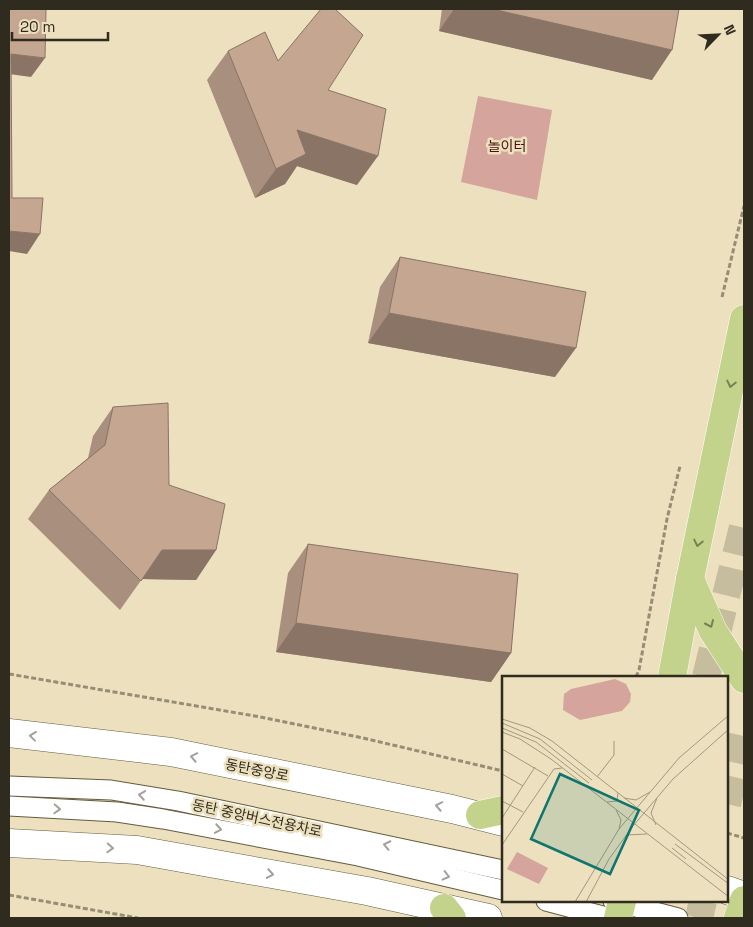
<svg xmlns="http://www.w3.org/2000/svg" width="753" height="927" font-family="'Space Grotesk','Noto Sans KR',sans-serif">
<rect width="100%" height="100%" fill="#ece0be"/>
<polygon fill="#d4a49d" points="478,96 552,110 537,200 461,182"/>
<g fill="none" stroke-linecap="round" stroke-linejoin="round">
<g stroke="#c6bc9e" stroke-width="28" stroke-dasharray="28 14" stroke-linecap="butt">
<polyline points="706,677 744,523"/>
<polyline points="727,804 744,732"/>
<polyline points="699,918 703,901"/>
</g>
<g stroke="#665b3e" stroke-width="21">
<g id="service">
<polyline points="9,786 111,790 178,801 503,870"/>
<polyline points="9,806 117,812 163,819 358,856 503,890"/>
<polyline points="546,901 610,918"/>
<polyline points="613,901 678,918"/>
</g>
</g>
<g stroke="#665b3e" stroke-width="29">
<g id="tertiary">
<polyline points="9,733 171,752 452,809 503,822"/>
<polyline points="9,843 137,850 367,891 488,918"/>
<polyline points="727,890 744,896"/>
</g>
</g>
<g stroke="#fff" stroke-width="29">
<g id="primary">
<polyline points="690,579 713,631 744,679"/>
<polyline points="672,677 690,579 744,319"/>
<polyline points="480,815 503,810"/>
<polyline points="444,908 452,918"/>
<polyline points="618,918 622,901"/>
<polyline points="738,918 744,900"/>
</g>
</g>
<g stroke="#968d75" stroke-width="3" stroke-dasharray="5 2.5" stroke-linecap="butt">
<polyline points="722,297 744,206"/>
<polyline points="9,674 255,716 363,738 503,771"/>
<polyline points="636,677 639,670 667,519 680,466"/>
<polyline points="727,833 744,838"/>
<polyline points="9,895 138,918"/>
</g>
<use href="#service" stroke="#fff" stroke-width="19"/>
<use href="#tertiary" stroke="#fff" stroke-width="28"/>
<use href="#primary" stroke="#c4d38b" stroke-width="28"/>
</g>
<g fill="#a98f7d">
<polygon points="442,9 679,9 652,80 439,31"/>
<polygon points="228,51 278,61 328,90 357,185 297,166 285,184 255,198 207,80"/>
<polygon points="400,257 555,377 368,343 380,287"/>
<polygon points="113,407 169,485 216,550 196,580 142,579 120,610 28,519 49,490 88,458 93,436"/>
<polygon points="308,544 511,653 491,682 276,652 288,573"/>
</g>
<g fill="#897466">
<polygon points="454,9 492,9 672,50 652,80 439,31"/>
<polygon points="11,54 45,58 31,77 9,74"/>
<polygon points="297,130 378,156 357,185 297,166 285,184 255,198 276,169"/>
<polygon points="9,231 40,234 27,254 9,251"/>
<polygon points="389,313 576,348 555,377 368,343"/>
<polygon points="162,550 216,550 196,580 141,579"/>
<polygon points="296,623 511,653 491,682 276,652"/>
</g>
<g fill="#c4a691" stroke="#897466">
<polygon points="9,9 46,9 45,58 11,54 12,198 43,198 40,234 9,231"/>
<polygon points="321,9 335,9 363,35 328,90 386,109 378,156 297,130 306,154 276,169 228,51 265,32 278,61"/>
<polygon points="492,9 679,9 672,50"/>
<polygon points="400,257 586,292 576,348 389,313"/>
<polygon points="168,403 169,485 225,504 216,550 162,550 141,581 49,490 105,445 113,407"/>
<polygon points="308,544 518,574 511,653 296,623"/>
</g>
<defs><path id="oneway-chevron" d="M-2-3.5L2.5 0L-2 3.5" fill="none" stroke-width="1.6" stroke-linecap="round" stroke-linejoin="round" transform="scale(1.25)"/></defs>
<g stroke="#7a7f55">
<use href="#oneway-chevron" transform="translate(731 384) rotate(102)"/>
<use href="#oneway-chevron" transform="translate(698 543) rotate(102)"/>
<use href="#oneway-chevron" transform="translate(710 624) rotate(66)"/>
</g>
<g stroke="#a2a09a">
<use href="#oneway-chevron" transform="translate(33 736) rotate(-173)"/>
<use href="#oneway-chevron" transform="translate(194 757) rotate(-169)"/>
<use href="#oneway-chevron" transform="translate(142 795) rotate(-171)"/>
<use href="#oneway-chevron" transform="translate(439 806) rotate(-169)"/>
<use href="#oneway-chevron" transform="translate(57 809) rotate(3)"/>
<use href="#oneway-chevron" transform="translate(218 829) rotate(10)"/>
<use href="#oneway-chevron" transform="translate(387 845) rotate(-168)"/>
<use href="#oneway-chevron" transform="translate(110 848) rotate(3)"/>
<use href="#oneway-chevron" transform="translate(270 874) rotate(10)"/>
<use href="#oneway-chevron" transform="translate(446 876) rotate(14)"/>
</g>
<g text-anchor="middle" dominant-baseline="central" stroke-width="5" stroke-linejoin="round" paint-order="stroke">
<g font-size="14" fill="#4d110e" stroke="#ece0be">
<text x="507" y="146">놀이터</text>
</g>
<g font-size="14" fill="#302b1f" stroke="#ece0be">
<text transform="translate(257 770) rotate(11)">동탄중앙로</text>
<text transform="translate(257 818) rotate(12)">동탄 중앙버스전용차로</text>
</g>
</g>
<g transform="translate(502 676)">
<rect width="226" height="226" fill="#ece0be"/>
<path d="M113,3L124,8L129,18L128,26L120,35L78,44L61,34L62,18L69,13ZM15,176L46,192L37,208L5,193Z" fill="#d4a49d"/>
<path fill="none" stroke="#a1987e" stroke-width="1" d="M0,43L28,52L50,65L227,204M0,47L38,63L90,104M0,52L34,66L87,107M0,56L18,63L49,83L227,221M0,73L46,100M0,98L21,110M95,101L112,79V65M122,122L134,124L148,116M0,125L21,136M105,126L115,125L116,117M114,134L119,144L117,153M0,142L33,91M154,149L149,137L155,122M124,159L145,158M173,168L227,208M0,169L52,93L60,92M170,172L184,183M73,226L117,153L177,82L227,39M84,226L107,183L131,150L171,103L227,53"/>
<path fill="#0f766e" fill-opacity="0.15" stroke="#0f766e" stroke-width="2.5" d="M58,98L137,134L108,198L29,163Z"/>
<rect width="226" height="226" fill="none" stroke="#302b1f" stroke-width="2.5"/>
</g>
<rect width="753" height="927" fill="none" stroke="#302b1f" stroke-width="20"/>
<g transform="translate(718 35) rotate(66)" stroke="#ece0be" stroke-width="4" paint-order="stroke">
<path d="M0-4L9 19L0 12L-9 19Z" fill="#302b1f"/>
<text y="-8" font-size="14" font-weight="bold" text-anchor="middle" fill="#302b1f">N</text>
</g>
<path d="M12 32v8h96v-8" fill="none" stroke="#302b1f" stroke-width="2.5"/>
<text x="20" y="32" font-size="15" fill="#302b1f" stroke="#ece0be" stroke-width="4" paint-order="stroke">20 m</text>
</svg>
